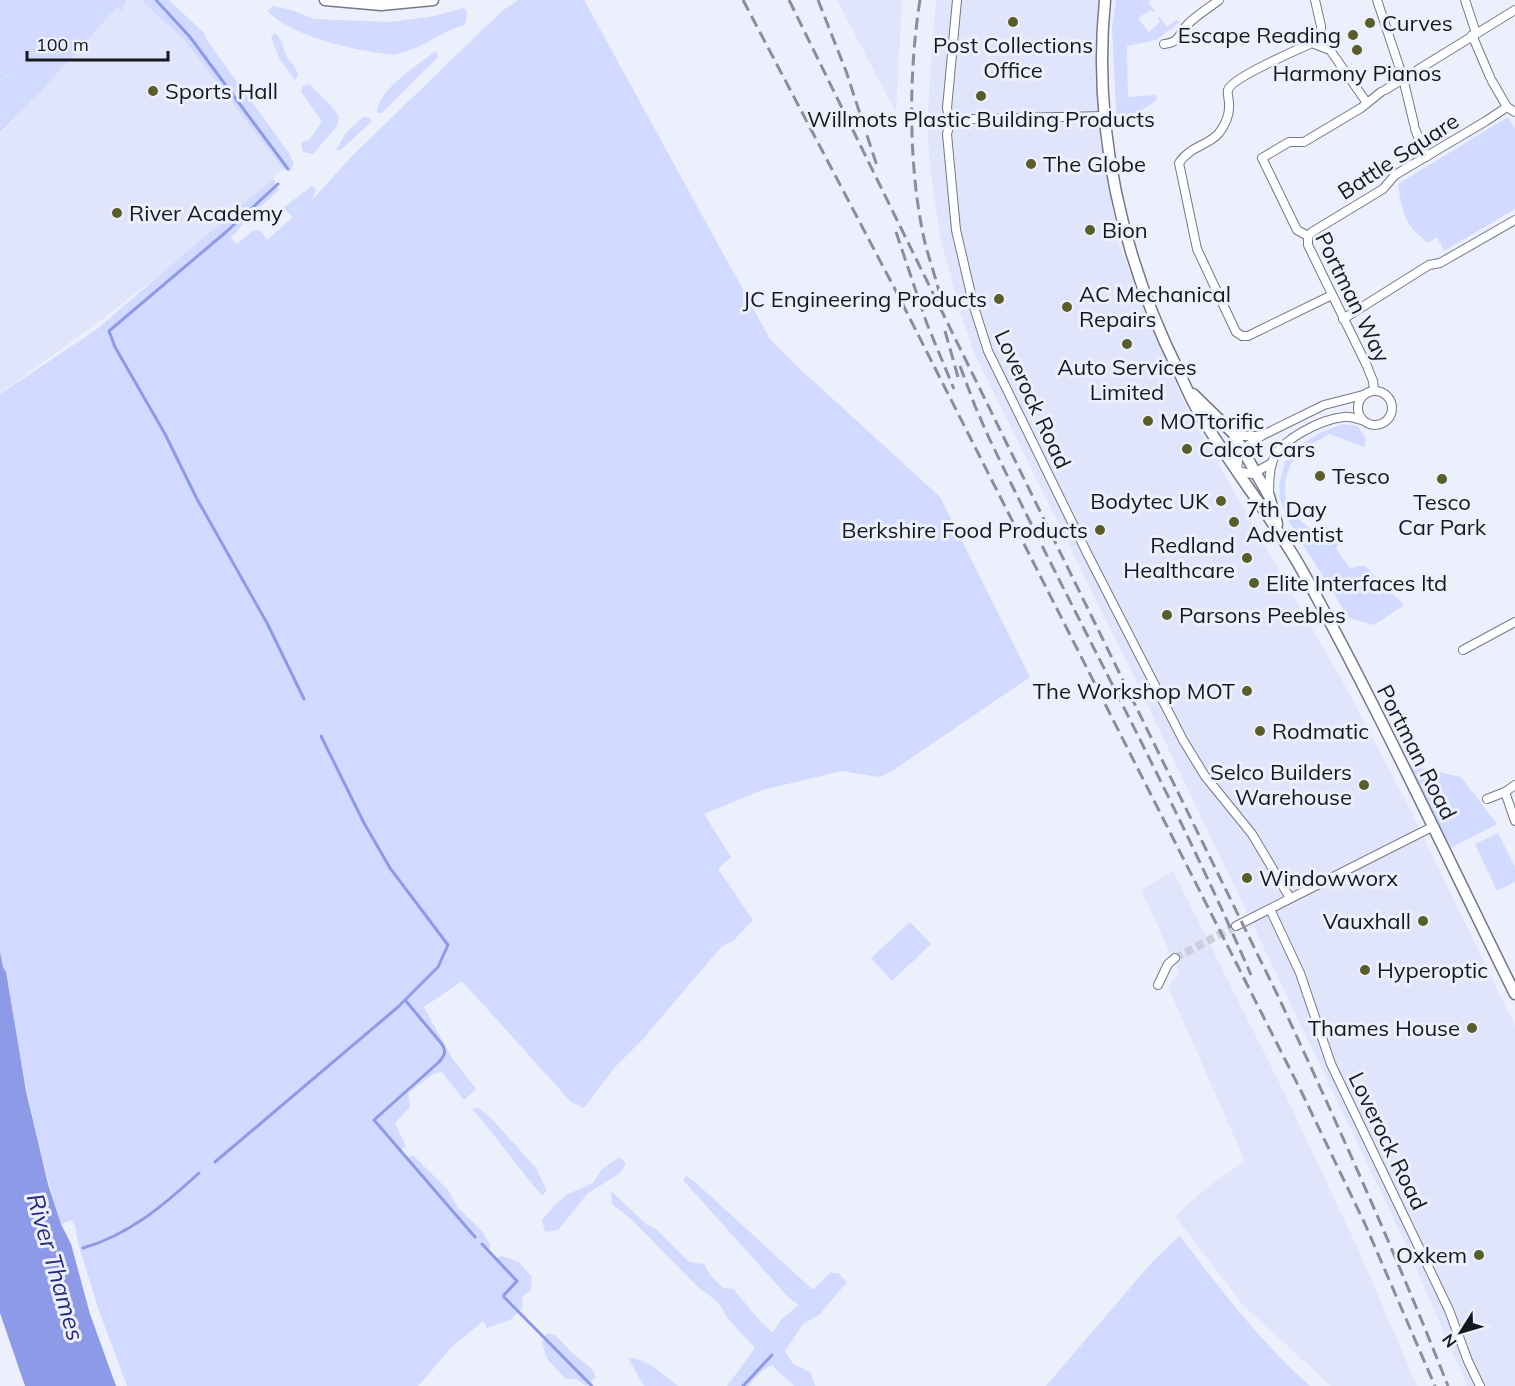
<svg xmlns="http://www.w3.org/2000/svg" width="1515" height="1386" font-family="Mulish,sans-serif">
<rect width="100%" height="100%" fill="#eceffc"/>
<g fill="#e0e5fc">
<polygon points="122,0 141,0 185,41 283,169 190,251 92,327 0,393 0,135"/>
<polygon points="837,0 902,0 896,113"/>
<polygon points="936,0 1098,0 1097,17 1100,141 1120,247 1185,405 1349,693 1409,807 1515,1026 1515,1386 1467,1386 1402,1236 1122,652 975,355 961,315 940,236 931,175 927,128 931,59"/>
<polygon points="1173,871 1285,1094 1359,1251 1417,1386 1331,1386 1243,1305 1175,1216 1206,1188 1245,1161 1168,987 1179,972 1141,890"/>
</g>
<g fill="#d3daff">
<polygon points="0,0 126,0 122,11 117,7 33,100 28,97 32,100 0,133 0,71 16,85 0,70"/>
<polygon points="141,0 169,0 205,34 206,39 289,153 294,164 290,171 283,169 185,41"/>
<path d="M518,0H584L770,339L799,368L940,497L1030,677L892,771L879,777L842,771L762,790L704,814L731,857L718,869L753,920L733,941L721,947L643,1039L616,1066L584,1108L571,1102L462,981L424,1007L452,1058L476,1089L464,1100L442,1072L433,1074L408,1093L410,1107L395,1123L406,1146L399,1151L406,1159L413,1155L448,1190L459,1209L480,1229L491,1246L487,1251L495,1259L502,1256L519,1262L532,1277L531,1290L522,1297L523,1307L510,1320L487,1328L483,1321L452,1347L418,1386H127L99,1311L78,1243L75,1226L72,1220L61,1224C35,1141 19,1057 6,972L3,967L0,952V394L97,329L273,178L279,190L249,217L231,238L237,244L254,230H260L267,240L293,217L283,208L312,186L316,189L312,200L353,155L502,11Z"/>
<polygon points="1116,0 1151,0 1148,2 1155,11 1153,12 1151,10 1138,18 1149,32 1160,22 1158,19 1160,17 1167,27 1176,20 1180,22 1156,40 1127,46 1128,97 1156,95 1157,100 1117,128 1112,28"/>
<path d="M273,6L291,10L314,19L391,22L434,16L464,8L467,13L465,25C441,31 422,49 397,54C390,56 382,53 374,52C341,47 292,35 267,11Z"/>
<path d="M275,33C282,39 283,49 287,57C291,63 296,67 298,75L295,81L279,58L271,37Z"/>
<path d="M436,51L438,57L382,113H377C377,90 419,64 436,51Z"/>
<polygon points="309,84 332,107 339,117 337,126 313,154 303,152 301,143 310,139 322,121 301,92 303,86"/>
<polygon points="363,117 369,118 372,121 341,150 336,150 346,133"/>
<path d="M1508,117L1515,129V209L1444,251L1437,237L1428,243C1404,224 1402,212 1398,184Z"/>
<path d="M1343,424L1358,426L1366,440L1364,447L1330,434C1320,440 1306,445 1298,454C1286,467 1281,491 1289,507C1294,517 1304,523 1312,530L1325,527L1329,528L1339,542L1336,548L1350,569L1357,566H1365L1404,605L1374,625L1349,618L1288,520L1280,499L1279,485L1285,462L1298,446L1320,433Z"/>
<polygon points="1408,765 1461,777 1497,824 1451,848"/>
<polygon points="1498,833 1515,867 1515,882 1497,891 1475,844"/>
<polygon points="910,922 931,944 892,981 871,958"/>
<path d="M479,1108L491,1118L536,1168L547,1191L542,1195C517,1168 497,1136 472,1109Z"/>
<polygon points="620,1157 626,1164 620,1173 587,1194 558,1230 545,1232 542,1220 555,1205 568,1194 593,1183 602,1169"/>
<path d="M686,1176L694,1181L812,1289H814L830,1273H838L847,1282L819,1315L803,1324L785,1351L793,1364L811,1373L815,1386H794L772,1365L764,1369L748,1386H727L755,1348L728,1319L719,1303L697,1286L630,1218L612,1204L611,1191L645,1223L658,1231L689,1262L704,1264L711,1276L723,1288L733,1289C741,1297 766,1330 773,1332L781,1320L799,1305L788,1297L683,1180Z"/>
<path d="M1180,1236C1220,1289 1260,1342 1310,1386H1046L1154,1260Z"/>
<polygon points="547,1333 555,1335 573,1354 591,1368 596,1377 586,1386 577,1379 566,1379 547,1359 542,1342"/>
<path d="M628,1358C647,1358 664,1375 678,1386H644Z"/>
</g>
<polygon fill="#8d9ae8" points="0,952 3,967 6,972 26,1091 48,1184 61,1224 71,1244 90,1314 116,1386 25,1386 0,1313"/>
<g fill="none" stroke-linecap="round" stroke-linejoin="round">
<g stroke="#8d9ae8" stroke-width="3">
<polyline points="156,0 190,37 288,169"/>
<polyline points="278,184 226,232 109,331 115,347 165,434 197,499 267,623 304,699"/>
<path d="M405,1000L441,1043C447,1051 445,1055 439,1062L374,1120L475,1237"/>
<polyline points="215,1162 398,1007 438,967 448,945 390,868 364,823 321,736"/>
<polyline points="482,1244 517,1281 504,1295 504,1297 592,1386"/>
<path d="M83,1248C129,1235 164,1205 199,1173"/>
<polyline points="743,1386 772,1355"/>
</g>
<polyline stroke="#cccfdb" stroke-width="8" stroke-dasharray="8 4" stroke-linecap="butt" points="1175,958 1236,926"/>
<g stroke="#74788b" stroke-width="10">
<g id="minor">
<polyline points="957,0 947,108 950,123 947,134 956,230 974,307 988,351 1088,555 1183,740 1205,776 1252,834 1290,898"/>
<polyline points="1315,0 1321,26 1321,45"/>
<polyline points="1377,0 1403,78 1414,124"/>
<polyline points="1465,0 1476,33"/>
<polyline points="1472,35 1490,77"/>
<path d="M1164,44C1182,42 1178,33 1188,24C1197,15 1209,8 1219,0"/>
<polyline points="1492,81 1507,107 1515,112"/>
<polyline points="1385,90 1515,10"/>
<polyline points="950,123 955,120 975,119 1105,116"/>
<polyline points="1415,129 1426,157"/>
<polyline points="1308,236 1312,232 1383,189 1395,175 1486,121 1507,107"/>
<path d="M1332,295L1248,336H1242L1236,332L1197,249L1179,163C1190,146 1208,146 1219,133C1225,125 1230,114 1229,103C1229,99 1227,94 1228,90C1231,78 1299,49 1312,43L1330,50L1367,103"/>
<polyline points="1343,319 1429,265 1440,263 1515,220"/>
<circle cx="1375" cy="408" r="17"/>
<polyline points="1374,391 1373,381 1367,366 1308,245 1308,236 1297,230 1262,158 1289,142 1304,142 1361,108 1381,92"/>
<polyline points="1233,433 1244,436 1261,436"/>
<polyline points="1272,463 1252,474 1237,471 1239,452 1261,436 1324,405 1363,395"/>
<path d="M1269,496C1269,485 1269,473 1272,463C1278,440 1322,419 1344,417C1350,416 1357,419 1362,420"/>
<polyline points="1463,650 1515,622"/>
<polyline points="1505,792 1515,821"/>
<polyline points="1487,799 1505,792 1515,785"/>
<polyline points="1270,909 1300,973 1331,1064 1449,1310 1468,1361 1480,1386"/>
<polyline points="1236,926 1432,827"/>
<polyline points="1158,985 1168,964 1175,958"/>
</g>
</g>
<g stroke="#74788b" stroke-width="13">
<g id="tertiary">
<polyline points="325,0 381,5 433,0"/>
<path d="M1105,0C1092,128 1122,258 1179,372C1186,387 1192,402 1201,416C1233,470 1273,518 1303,572C1379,710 1445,853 1515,994"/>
<polyline points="1193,394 1233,433 1269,496 1277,524"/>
</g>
</g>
<use href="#minor" stroke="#fff" stroke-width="8"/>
<use href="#tertiary" stroke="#fff" stroke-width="10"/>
<g stroke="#8b8e98" stroke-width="3" stroke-dasharray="12 6" stroke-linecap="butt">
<polyline points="743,0 898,295 1301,1091 1365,1224 1435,1386"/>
<path d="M789,0L1278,996C1338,1125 1396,1254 1448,1386"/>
<polyline points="818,0 846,71 877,166"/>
<path d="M920,0C908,75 908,173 926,247C930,261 935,276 939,291"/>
<polyline points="896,232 927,324 954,389"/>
<polyline points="945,331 958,377"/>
<path d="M960,366L975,406L989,438C1075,617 1172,792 1251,975"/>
</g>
</g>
<g fill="#595d2a" stroke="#eceffc" stroke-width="2">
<circle cx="1013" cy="22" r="6"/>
<circle cx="1370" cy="23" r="6"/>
<circle cx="1353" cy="35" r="6"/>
<circle cx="1357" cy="50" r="6"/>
<circle cx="153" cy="91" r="6"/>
<circle cx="981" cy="96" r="6"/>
<circle cx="1031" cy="164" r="6"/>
<circle cx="117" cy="213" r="6"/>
<circle cx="1090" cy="230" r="6"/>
<circle cx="999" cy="299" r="6"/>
<circle cx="1067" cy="307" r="6"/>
<circle cx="1127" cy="344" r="6"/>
<circle cx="1148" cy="421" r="6"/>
<circle cx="1187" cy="449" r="6"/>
<circle cx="1320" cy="476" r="6"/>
<circle cx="1442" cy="479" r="6"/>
<circle cx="1221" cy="501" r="6"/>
<circle cx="1234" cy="522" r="6"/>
<circle cx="1100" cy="530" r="6"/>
<circle cx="1247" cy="558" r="6"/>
<circle cx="1254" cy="583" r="6"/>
<circle cx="1167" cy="615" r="6"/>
<circle cx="1247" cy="691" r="6"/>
<circle cx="1260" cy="731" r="6"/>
<circle cx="1364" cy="785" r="6"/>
<circle cx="1247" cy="878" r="6"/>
<circle cx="1423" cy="921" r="6"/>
<circle cx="1365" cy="970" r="6"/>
<circle cx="1472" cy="1028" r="6"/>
<circle cx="1479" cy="1255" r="6"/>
</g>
<g text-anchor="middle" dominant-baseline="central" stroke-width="6" stroke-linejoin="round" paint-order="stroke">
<g font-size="22" fill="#16181f" stroke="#eceffc" text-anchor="start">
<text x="1382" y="23">Curves</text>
<text x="1341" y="35" text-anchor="end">Escape Reading</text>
<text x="1013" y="45" text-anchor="middle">Post Collections<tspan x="1013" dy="25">Office</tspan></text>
<text x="1357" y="73" text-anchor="middle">Harmony Pianos</text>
<text x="165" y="91">Sports Hall</text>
<text x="981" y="119" text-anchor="middle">Willmots Plastic Building Products</text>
<text x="1043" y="164">The Globe</text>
<text x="129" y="213">River Academy</text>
<text x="1102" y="230">Bion</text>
<text x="1079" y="294">AC Mechanical<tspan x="1079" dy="25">Repairs</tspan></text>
<text x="987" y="299" text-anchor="end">JC Engineering Products</text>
<text x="1127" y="367" text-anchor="middle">Auto Services<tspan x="1127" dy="25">Limited</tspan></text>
<text x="1160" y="421">MOTtorific</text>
<text x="1199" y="449">Calcot Cars</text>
<text x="1332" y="476">Tesco</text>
<text x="1209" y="501" text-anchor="end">Bodytec UK</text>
<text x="1442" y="502" text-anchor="middle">Tesco<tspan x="1442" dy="25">Car Park</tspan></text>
<text x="1246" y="509">7th Day<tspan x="1246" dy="25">Adventist</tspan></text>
<text x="1088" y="530" text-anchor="end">Berkshire Food Products</text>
<text x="1235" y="545" text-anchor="end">Redland<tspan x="1235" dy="25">Healthcare</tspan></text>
<text x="1266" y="583">Elite Interfaces ltd</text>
<text x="1179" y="615">Parsons Peebles</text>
<text x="1235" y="691" text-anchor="end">The Workshop MOT</text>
<text x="1272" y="731">Rodmatic</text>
<text x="1352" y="772" text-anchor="end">Selco Builders<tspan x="1352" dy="25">Warehouse</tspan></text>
<text x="1259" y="878">Windowworx</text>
<text x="1411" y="921" text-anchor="end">Vauxhall</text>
<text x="1377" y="970">Hyperoptic</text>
<text x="1460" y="1028" text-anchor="end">Thames House</text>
<text x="1467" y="1255" text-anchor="end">Oxkem</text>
</g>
<g font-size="22" fill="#16181f" stroke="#eceffc">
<text transform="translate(1398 156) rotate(-33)">Battle Square</text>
<text transform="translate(1353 297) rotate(64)">Portman Way</text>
<text transform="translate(1033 399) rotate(65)">Loverock Road</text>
<text transform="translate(1417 752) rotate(63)">Portman Road</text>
<text transform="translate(1388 1141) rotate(64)">Loverock Road</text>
</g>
<g font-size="24" font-style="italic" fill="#292880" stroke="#eceffc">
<text transform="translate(56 1267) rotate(74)">River Thames</text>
</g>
</g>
<g transform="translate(1461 1332) rotate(233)" stroke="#eceffc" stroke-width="4.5" paint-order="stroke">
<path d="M0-4.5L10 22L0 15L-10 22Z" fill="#16181f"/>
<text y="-9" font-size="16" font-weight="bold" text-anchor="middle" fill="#16181f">N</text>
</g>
<path d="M27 51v9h141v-9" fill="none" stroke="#16181f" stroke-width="3"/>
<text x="36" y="51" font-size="18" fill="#16181f" stroke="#eceffc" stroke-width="4.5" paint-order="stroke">100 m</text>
</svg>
